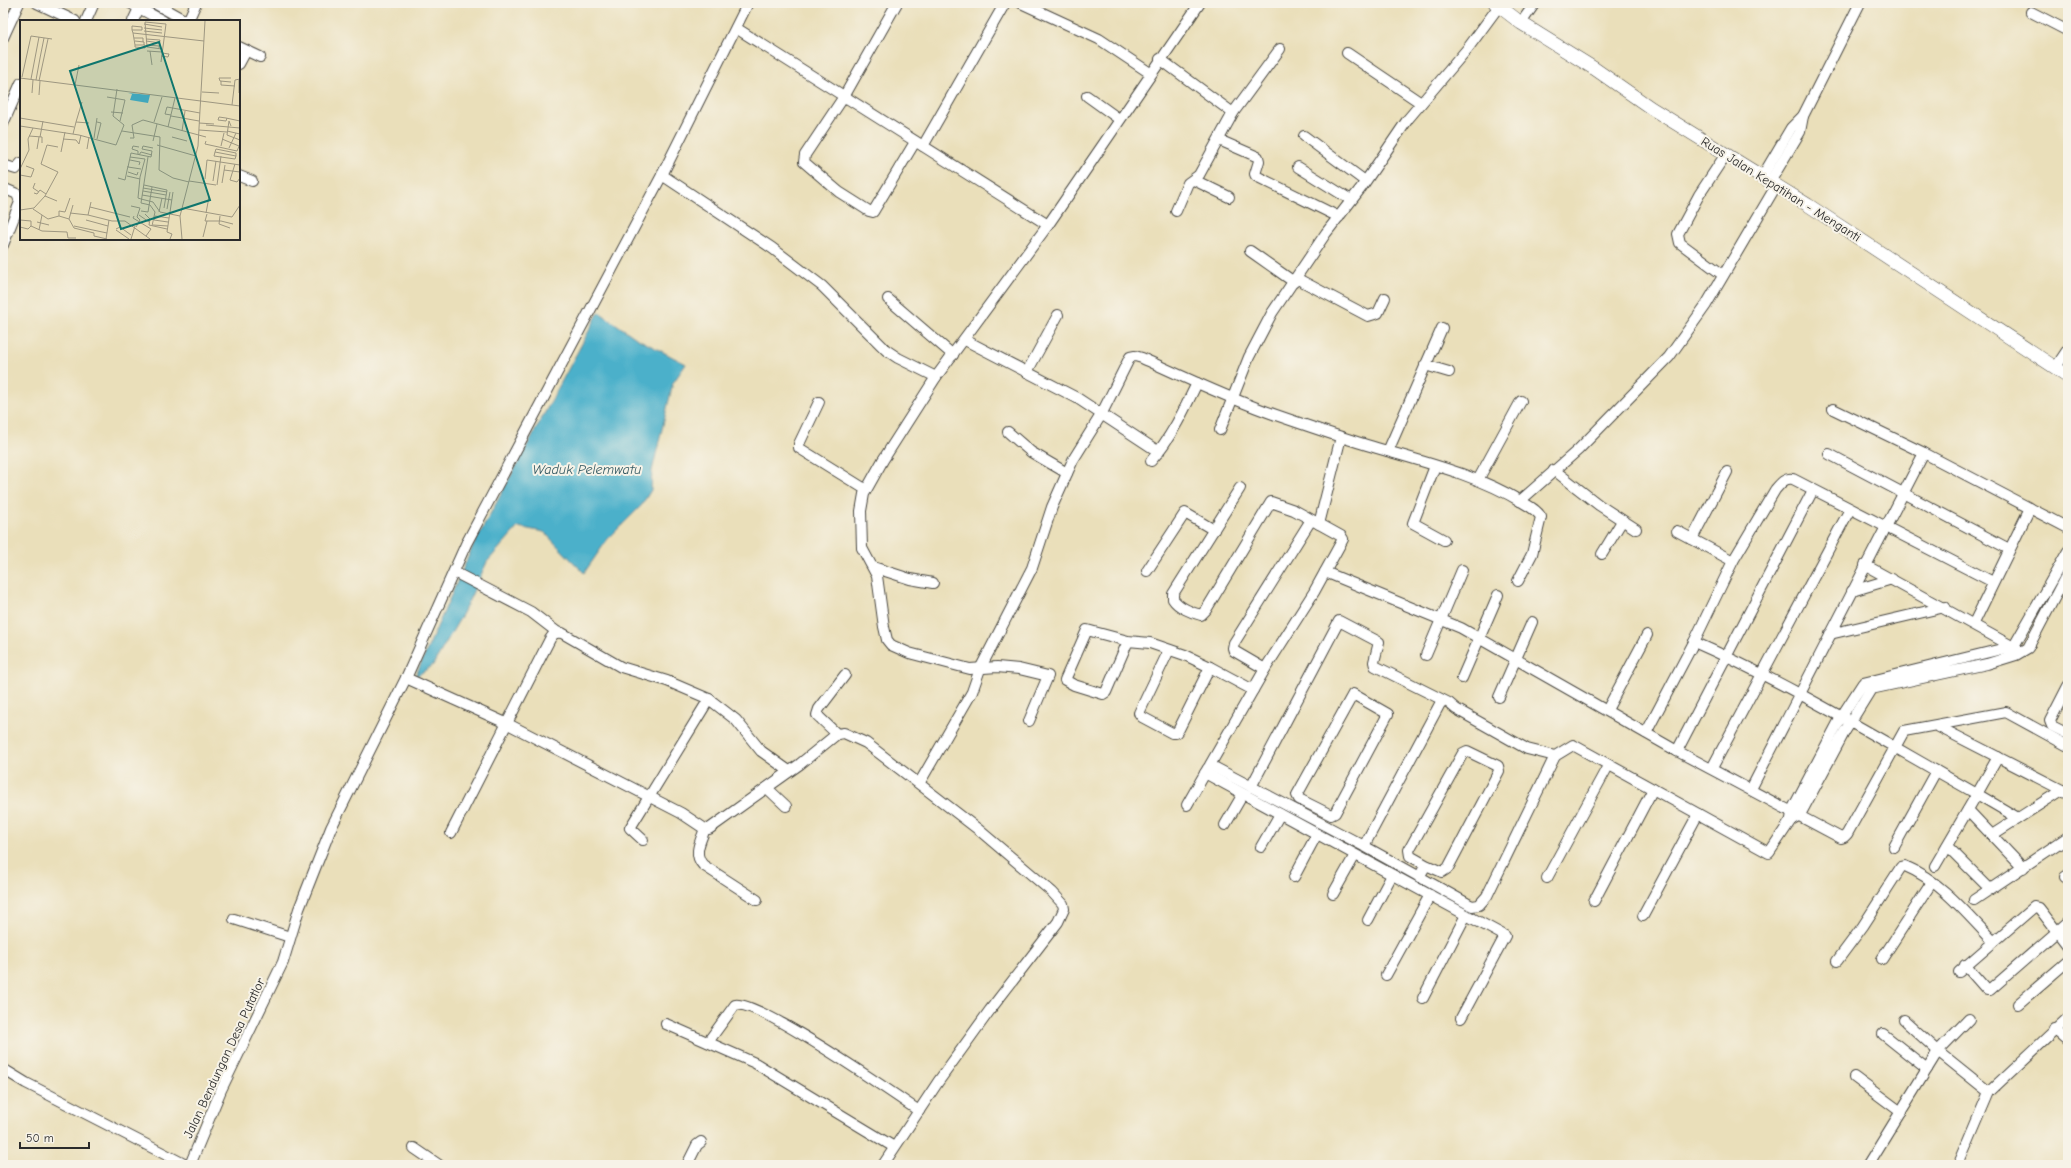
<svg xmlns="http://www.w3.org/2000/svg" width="2071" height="1168" font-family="'Comic Neue',sans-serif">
<rect width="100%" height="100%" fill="#f7f3e8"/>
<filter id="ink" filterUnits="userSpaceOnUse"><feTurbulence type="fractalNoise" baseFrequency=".025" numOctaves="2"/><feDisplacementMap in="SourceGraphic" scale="8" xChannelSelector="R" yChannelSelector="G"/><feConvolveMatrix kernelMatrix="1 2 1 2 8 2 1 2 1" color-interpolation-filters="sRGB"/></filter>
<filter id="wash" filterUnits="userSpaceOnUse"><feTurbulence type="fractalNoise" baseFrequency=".012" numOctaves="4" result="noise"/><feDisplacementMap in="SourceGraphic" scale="16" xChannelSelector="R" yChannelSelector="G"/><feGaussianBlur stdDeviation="0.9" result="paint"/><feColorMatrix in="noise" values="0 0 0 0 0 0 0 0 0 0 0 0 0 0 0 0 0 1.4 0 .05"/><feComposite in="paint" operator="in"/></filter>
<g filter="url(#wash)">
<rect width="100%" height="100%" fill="#eadfba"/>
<polygon fill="#4bb0ca" stroke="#3b6e7a" points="599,312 636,338 686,364 673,383 652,471 651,490 641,506 607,540 584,573 544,532 518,527 487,562 463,613 433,665 415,677 472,548"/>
</g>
<g filter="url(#ink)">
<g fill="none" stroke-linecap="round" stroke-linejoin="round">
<g stroke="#484640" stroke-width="12">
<g id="minor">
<polyline points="37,3 75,21"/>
<polyline points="130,3 163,21"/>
<polyline points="154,3 186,21"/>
<polyline points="897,3 845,95 805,155 804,162 839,192 869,211 873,212 915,142"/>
<polyline points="1021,3 1099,39 1150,73"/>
<polyline points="2031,12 2068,31"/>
<polyline points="86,21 94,3"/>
<polyline points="133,21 139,8"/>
<polyline points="188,21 196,3"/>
<polyline points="1521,23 1535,3"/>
<polyline points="736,28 1048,225"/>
<polyline points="3,38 19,3"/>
<polyline points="239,47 260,57"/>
<polyline points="1347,53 1421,103"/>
<polyline points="1160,59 1233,113"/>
<polyline points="239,64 246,51"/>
<polyline points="1087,96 1119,119"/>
<polyline points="3,124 21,83"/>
<polyline points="1304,136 1365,181"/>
<polyline points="1219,140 1258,157 1259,161 1255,174 1256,176 1339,217"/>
<polyline points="923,146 1005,3"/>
<polyline points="3,165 16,169 21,163"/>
<polyline points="1298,167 1351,200"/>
<polyline points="662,175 772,248 822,286 886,350 898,358 936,377"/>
<polyline points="239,176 252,181"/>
<polyline points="1762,177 1791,128 1803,116 1860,3"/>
<polyline points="1194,180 1229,197"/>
<polyline points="1770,182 1800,132 1803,116"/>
<polyline points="3,188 17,194 20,202 3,245"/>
<polyline points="1176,211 1188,183 1199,175 1233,113 1280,49"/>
<polyline points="1250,251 1294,282"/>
<polyline points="1723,275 1680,243 1678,234 1699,195 1726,154"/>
<polyline points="1296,278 1368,316 1378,313 1385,298"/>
<polyline points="888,299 953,355"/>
<polyline points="965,340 1077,398 1159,452"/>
<polyline points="1425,365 1449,372"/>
<polyline points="2056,367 2068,349"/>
<polyline points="1027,372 1058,315"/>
<polyline points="819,402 799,444 799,448 865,489"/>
<polyline points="1833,409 1924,453 2068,528"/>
<polyline points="1220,430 1249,357 1272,313 1326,233 1361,188 1408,119 1468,48 1499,6"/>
<polyline points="1008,432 1031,452 1067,473"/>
<polyline points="1388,451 1442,328"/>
<polyline points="1829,454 2009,549"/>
<path d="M1151,461C1172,436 1183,412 1197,383"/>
<polyline points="1435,466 1413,523 1444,540"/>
<polyline points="1554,470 1599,505 1636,529"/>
<polyline points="1478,480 1521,401"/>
<path d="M1240,488L1173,594V599C1178,607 1192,613 1201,615L1206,610L1271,502L1294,510L1341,536L1343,539L1314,592L1265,669L1210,765L1364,846L1442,700"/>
<polyline points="1520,501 1578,450 1669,357 1706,305 1776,186"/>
<polyline points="1319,524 1341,437"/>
<polyline points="1677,531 1733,561"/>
<polyline points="1692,539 1727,472"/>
<polyline points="2068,551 2014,646 1863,683 1841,717 1792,810 1791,820 1800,815 1845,731 1871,689 1987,664 2016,655 2028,648 2068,572"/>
<polyline points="1602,554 1622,521"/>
<polyline points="1865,565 2017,649"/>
<polyline points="873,567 910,579 933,583"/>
<polyline points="1147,571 1185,513 1214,530"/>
<polyline points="454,572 531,612 557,632"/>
<polyline points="1325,572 1461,628 1677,751 1841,838 1844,837 1847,834 1904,731 2006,712 2068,746"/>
<polyline points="1852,591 1892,579"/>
<polyline points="1974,623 2030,508"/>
<polyline points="1830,634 1945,607"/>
<polyline points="1128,641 1106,692 1103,694 1074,685 1065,680 1087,630 1128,641 1150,643 1185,655 1210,667"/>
<path d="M1694,642C1792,685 1884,742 1977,794L1935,866"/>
<polyline points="1169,650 1139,713 1142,717 1172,733 1176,733 1179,729 1210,667 1253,690"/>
<polyline points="1426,655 1462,570"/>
<polyline points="1265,669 1234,651 1233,648 1234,643 1311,520"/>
<polyline points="406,678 508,724 681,813 705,829 709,829 800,764 837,734 844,733 866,743 979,830 1052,892 1063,904 1064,909 1058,922 990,1010 938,1082 883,1165"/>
<polyline points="1462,678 1498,595"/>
<polyline points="2068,686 2050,721 2052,726 2068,734"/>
<polygon points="1353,694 1388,714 1335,813 1331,815 1299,799 1297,795"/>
<polyline points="1499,697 1532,622"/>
<polyline points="1607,710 1647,635"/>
<polyline points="1029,721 1048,676 1019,669 997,667 970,669 909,653 891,645 887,640 884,627 877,576 862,548 861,511 864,494 883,460 936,377 1048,225 1200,3"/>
<polyline points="1937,726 2062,790"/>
<path d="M1646,733L1694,642L1733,561L1775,490C1780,484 1785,477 1793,479L1993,582"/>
<polyline points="837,734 817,715 819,709 845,675"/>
<polyline points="1677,751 1813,490"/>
<polyline points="1998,757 1977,794 2018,818"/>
<polyline points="1712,768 1850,509"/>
<polyline points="1205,773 1505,936 1461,1018"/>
<path d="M920,782L972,692L980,669L1032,568L1052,507L1073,460L1101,415L1130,357L1135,356L1142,358C1186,378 1230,399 1276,415C1302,424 1328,433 1354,441C1410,459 1471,471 1522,502C1529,506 1537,510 1541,517L1532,554L1518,581"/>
<polyline points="1251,787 1339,621 1379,642 1374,662 1375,666 1449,703 1456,709 1527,749 1555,756 1573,745 1769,853 1791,820"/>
<polyline points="767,788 786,806"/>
<polyline points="1751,789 1924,453"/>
<polyline points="1187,805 1208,768"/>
<polyline points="1968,810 2023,868"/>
<polyline points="1225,825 1243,794"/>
<path d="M705,829C700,842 693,854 703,865L757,900"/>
<path d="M451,833L550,639C553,634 555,632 562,633L621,667L667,681L709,699L736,720L761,751L789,771"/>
<polyline points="1992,835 2062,790 2066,792"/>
<polyline points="643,840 630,828 709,699"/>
<polyline points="1364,846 1472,906 1479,905 1487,896 1555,756"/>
<polyline points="1947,846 1990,889"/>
<polyline points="1261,847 1280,814"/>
<polyline points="1894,847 1936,771"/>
<polyline points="1294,877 1317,834"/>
<polyline points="1419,877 1426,865 1410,856 1409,850 1463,753 1467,751 1498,766 1499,771 1448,868 1442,872 1426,865"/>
<polyline points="2065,877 2068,875"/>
<polyline points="1547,878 1608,766"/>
<polyline points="1333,894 1355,855"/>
<polyline points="1974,900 2068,837"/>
<polyline points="1594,901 1653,789"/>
<polyline points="1643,916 1698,814"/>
<polyline points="234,919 290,937"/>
<polyline points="1368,920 1392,875"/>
<polyline points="1882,959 1932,882"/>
<path d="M1837,961L1863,926L1901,867L1905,866C1941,881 1967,914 1993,941"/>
<polyline points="1965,965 1987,990 1990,990 2068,922"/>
<polyline points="1959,972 2034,907 2039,908 2068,946"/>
<polyline points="1386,975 1430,895"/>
<polyline points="1423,998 1466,915"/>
<polyline points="2018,1004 2068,961"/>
<polyline points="1904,1020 1938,1051 1989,1092"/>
<polyline points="666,1024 755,1063 894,1147"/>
<polyline points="2054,1029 2068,1041"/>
<polyline points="1883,1034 1927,1069"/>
<path d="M708,1042L735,1005C757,999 894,1094 919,1111"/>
<polyline points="3,1069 26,1083 186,1165"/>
<polyline points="1854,1077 1901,1112"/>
<polyline points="414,1148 439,1165"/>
<polyline points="190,1165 221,1090 283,962 299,909 331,828 406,678 466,544 662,175 748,3"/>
<polyline points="687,1165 697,1145 701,1142"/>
<polyline points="1868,1165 1938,1051 1969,1019"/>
<polyline points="1958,1165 1989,1092 2068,1018"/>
</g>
</g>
<g stroke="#484640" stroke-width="14">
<polyline id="major" points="1495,3 1521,23 1595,69 1651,108 1808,205 2068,376"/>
</g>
<use href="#minor" stroke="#fff" stroke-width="10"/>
<use href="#major" stroke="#fff" stroke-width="13"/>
</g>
</g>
<g text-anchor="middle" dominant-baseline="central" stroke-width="4" stroke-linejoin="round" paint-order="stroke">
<g font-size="13" fill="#2b2b2b" stroke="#f7f3e8">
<text transform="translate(1781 189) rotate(32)">Ruas Jalan Kepatihan - Menganti</text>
<text transform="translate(224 1058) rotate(-65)">Jalan Bendungan Desa Putatlor</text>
</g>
<g font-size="14" font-style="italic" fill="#365a63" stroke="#f7f3e8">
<text x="587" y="469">Waduk Pelemwatu</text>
</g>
</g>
<g transform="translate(20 20)">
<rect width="220" height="220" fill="#eadfba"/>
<path d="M108,73L130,75L128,83L110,80L112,74Z" fill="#4bb0ca"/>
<path fill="none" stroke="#9e9781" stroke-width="1" d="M125,2L146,4L141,42M125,2L127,27L142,29M124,4L142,7M124,8L142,10M112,10H122V7L112,6V10L113,13L115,25V27L125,28V25H115M124,11L142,13M113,13L184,21M114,18H123V22M126,19L140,20L139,28M115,21L124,22V25M126,21L140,23M127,25L139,26M127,31L142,32M130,31L132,45M141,36L148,37L149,34L142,33M20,38L24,18M2,57L11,16L32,19M0,58L220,86M11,59L19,17M16,60L20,38M19,61L28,19M201,61V65L215,66M211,62L200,61L199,58H211M55,65L59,45M182,72L199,73M12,73L13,60M219,73V60M19,75L20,61M87,77L105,80L100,101M212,85L215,60L220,59M91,92L103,93M151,95L145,94L147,87L180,93M151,96L179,101M0,98L54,107M207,98L206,101L198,100L199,97L206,98L220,101M56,102L62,82M134,102L142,77M179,103L194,104M186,105L220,108M0,106L59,115L96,125L104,105L93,96L97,69M148,107L155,78M179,110L207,112M102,111L140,117L139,150M162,111L165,91M207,111L220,114M53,114L56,102L69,103M207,115L209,101L211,106M207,115L220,120M9,116L22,117V123M20,117L23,101M152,117L167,121M74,118L77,98M110,118H114L112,105L123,100L186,117M43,119L56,120L59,124L61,115M77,119L81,103L77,102M202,119L219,126M133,121L137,104M186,121L185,124L217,131L220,124M137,125L176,136M201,126L204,113M209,128L216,113M17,129L19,117M67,129L69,117M122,129L123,126L133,128M41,132L45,112M195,132L194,136L215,139L216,136V133L196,129L195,132L216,136M118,134V131L112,129L113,126L119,127M119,135L121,132L132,135M110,137L125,139L120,157L118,178L121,179M128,137L121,183L130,185L135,192L132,206M110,140L120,142L119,145M215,144L210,160L217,162L220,158M0,149L9,130L8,119L13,108M121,149L108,147L111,133L131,137L132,131L122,129M139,150L153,158L169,162M204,150L220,152M108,152L117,155L118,152M0,155L11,157L14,149L6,146M107,156L120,159M98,158L105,160L108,146M185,159L187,140L220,145M169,161L196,165M193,161L196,141M15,163L13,168L19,172M202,163L205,145M124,165L147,170L144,188M197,165L201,136M123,168L147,172M123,171L146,175M14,173L17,174L20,170L26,174M122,175L152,180M25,176L37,181M121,179L133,182L140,192L160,196M71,182L68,195L92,201H105L130,219M111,186L120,188L117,197M70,187L110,197M162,188L212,197L220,185M13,189L28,199L39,196L49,199L54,208L74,213V216L87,219M147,189L150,172M0,190L14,188L25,176L38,152L21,144L27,125L38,127M121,191L128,192L132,167M139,192L142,178M50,193L68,195M186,193L189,177M125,194L130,199L129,205L147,209M187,194L185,201H201L213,204M119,195L129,202M39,196V191L45,192L50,178M114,196L113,198L131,209L126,216M200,196L199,204L210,208M49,199L53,185M0,200L11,201V206L22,211L47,212L48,218H56M66,200L88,206M17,202L29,205M148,202L134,200L135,196L149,198M133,205L148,206M54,206L87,213M0,207L8,209L11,206M116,207L120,200L117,197M96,209L100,207L111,215M19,210L22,195M96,210L109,219M183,217L187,201M86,219L89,200M111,219L115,206M150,219L152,214L147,212L153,172M162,219L160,196L178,126L185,1"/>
<path fill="#0f766e" fill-opacity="0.15" stroke="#0f766e" stroke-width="2" d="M139,22L190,180L101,209L50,51Z"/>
<rect width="220" height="220" fill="none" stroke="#2b2b2b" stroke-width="2"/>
</g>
<rect width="2071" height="1168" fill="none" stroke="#f7f3e8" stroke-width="16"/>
<path d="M20 1142v6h69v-6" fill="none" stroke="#2b2b2b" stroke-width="2"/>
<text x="26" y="1142" font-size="12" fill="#2b2b2b" stroke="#f7f3e8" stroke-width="3" paint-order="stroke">50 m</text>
</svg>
